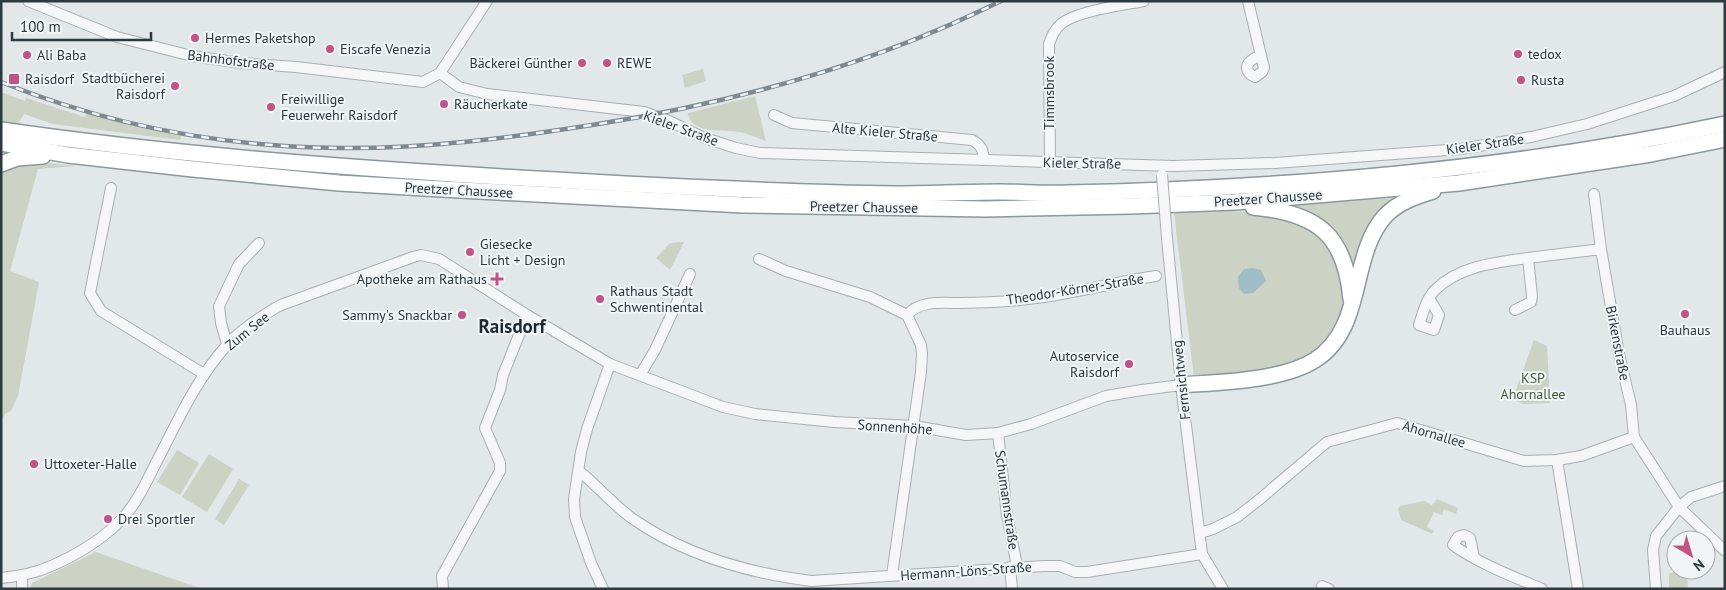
<svg xmlns="http://www.w3.org/2000/svg" width="1726" height="590" font-family="'PT Sans',sans-serif">
<rect width="100%" height="100%" fill="#e2e7e9"/>
<g fill="#ccd2c4">
<polygon points="703,69 706,81 685,88 682,75"/>
<polygon points="1,92 25,101 26,98 85,117 87,113 117,122 181,136 180,140 53,124 24,114 18,124 1,122"/>
<path d="M755,96L766,141C758,138 749,134 740,132C725,129 690,135 688,113Z"/>
<polygon points="23,162 38,162 76,166 38,169 10,271 39,282 18,396 11,411 5,414 1,422 1,171"/>
<polygon points="1400,198 1353,284 1345,252 1288,205"/>
<polygon points="1231,211 1279,214 1309,225 1328,241 1345,285 1342,314 1330,339 1307,358 1274,369 1194,377 1174,213"/>
<polygon points="684,242 670,270 656,258 670,243"/>
<polygon points="1534,340 1547,346 1550,403 1522,404 1513,398"/>
<polygon points="177,450 199,463 180,495 157,482"/>
<polygon points="209,454 233,469 207,512 182,497"/>
<polygon points="239,479 249,485 224,525 215,519"/>
<polygon points="1437,499 1458,508 1456,514 1444,509 1442,515 1434,512 1427,527 1434,531 1432,534 1401,520 1398,509 1400,506 1424,501 1432,505"/>
<polygon points="96,552 202,589 30,589 32,583"/>
<polygon points="1687,571 1688,589 1669,589 1669,573"/>
</g>
<polygon fill="#a0bdc5" points="1253,268 1261,270 1266,281 1253,293 1244,294 1239,288 1238,277 1244,269"/>
<g fill="none" stroke-linecap="round" stroke-linejoin="round">
<g stroke="#a8afb3" stroke-width="12">
<g id="minor">
<polyline points="28,1 117,37 192,56 241,63 296,67 423,82 440,73 487,1"/>
<path d="M1248,1L1264,68L1262,72L1255,77L1251,75C1241,65 1252,59 1261,55"/>
<polyline points="440,73 459,87 487,94 644,112 669,121 702,137 736,148 760,153 1173,166 1275,163 1461,149 1531,137 1587,124 1674,96 1725,72"/>
<path d="M774,115L792,123L972,140C981,145 983,149 984,160"/>
<path d="M1050,163L1049,44C1052,36 1054,30 1061,24C1076,11 1124,5 1144,1"/>
<polyline points="111,188 90,293 101,311 204,374"/>
<polyline points="1594,194 1601,249"/>
<polyline points="1167,238 1181,385 1202,554 1223,589"/>
<polyline points="759,259 786,271 870,297 907,315 921,345 922,354 921,372 892,575"/>
<path d="M1429,298L1439,315L1434,330L1419,325C1423,313 1426,299 1435,290C1461,264 1501,262 1536,257C1558,254 1579,252 1601,249L1619,354L1631,405L1634,437L1679,507L1725,551"/>
<polyline points="1515,310 1531,302 1532,296 1528,258"/>
<path d="M907,315C920,300 942,303 960,303C996,303 1032,300 1067,293C1097,288 1126,280 1156,276"/>
<polyline points="227,344 221,323 219,306 239,264 259,243"/>
<polyline points="640,375 655,350 690,274"/>
<polyline points="998,433 1007,515 1017,566"/>
<polyline points="1557,460 1578,589"/>
<path d="M579,471C598,486 613,505 633,519C685,555 748,573 811,581L1044,566H1060L1075,572H1087L1202,554"/>
<polyline points="1200,533 1213,529 1237,517 1260,499 1327,442 1397,423 1524,461 1557,460 1581,456 1634,437"/>
<path d="M1474,557L1470,538L1464,535L1458,537L1453,545C1480,564 1512,576 1542,589"/>
<polyline points="1010,567 1012,589"/>
<path d="M1,578C30,575 45,570 70,557C89,547 107,535 122,519C138,502 148,478 159,457C179,418 197,379 226,346C238,332 264,314 281,305L413,257L421,255L439,259L527,315L610,364L723,407L755,414L834,422L914,426L966,435L998,433L1031,424L1106,396L1142,390L1181,385"/>
<polyline points="1322,586 1329,589"/>
<polyline points="22,589 22,576"/>
<polyline points="443,589 442,576 500,471 500,463 485,428 500,390 503,375 527,315"/>
<polyline points="603,589 591,563 575,517 574,499 581,452 587,429 610,364"/>
<polyline points="1656,589 1653,550 1656,536 1679,507 1691,497 1725,486"/>
</g>
</g>
<g stroke="#8b989e" stroke-width="18">
<g id="highway">
<path d="M1,130C202,159 405,172 608,183C703,188 799,193 894,194C929,194 964,192 999,192C1022,192 1045,194 1068,193C1288,188 1509,170 1725,124"/>
<polyline points="1,143 68,155 193,169 339,183 442,189 743,205 985,209 1131,206 1235,202 1459,183 1651,154 1725,139"/>
<polyline points="1,164 17,158 43,156"/>
<path d="M1253,207C1317,213 1345,234 1351,299"/>
<path d="M1181,385C1221,382 1282,381 1315,360C1366,328 1349,254 1386,215C1399,202 1416,196 1433,191"/>
</g>
</g>
<use href="#minor" stroke="#f4f6f8" stroke-width="10"/>
<use href="#highway" stroke="#fff" stroke-width="15"/>
<g stroke="#7d8a91" stroke-width="4.5">
<path id="rail" d="M1,82C108,125 224,147 339,148C424,149 509,138 592,125C734,103 872,65 1001,1"/>
</g>
<use href="#rail" stroke="#f1f5f7" stroke-width="2.5" stroke-dasharray="8" stroke-linecap="butt"/>
<g stroke="#a8afb3" stroke-width="12" stroke-linecap="butt">
<polyline id="minor-bridge" points="1162,175 1167,238"/>
</g>
<use href="#minor-bridge" stroke="#f4f6f8" stroke-width="10"/>
</g>
<g fill="#c25384" stroke="#f1f5f7" stroke-width="2">
<circle cx="195" cy="38" r="5"/>
<circle cx="330" cy="49" r="5"/>
<circle cx="1518" cy="54" r="5"/>
<circle cx="27" cy="55" r="5"/>
<circle cx="582" cy="63" r="5"/>
<circle cx="607" cy="63" r="5"/>
<rect x="8" y="73" width="12" height="12" rx="2.5"/>
<circle cx="1521" cy="80" r="5"/>
<circle cx="175" cy="86" r="5"/>
<circle cx="444" cy="104" r="5"/>
<circle cx="271" cy="107" r="5"/>
<circle cx="470" cy="252" r="5"/>
<path d="M494.5 271.5h5v5h5v5h-5v5h-5v-5h-5v-5h5z"/>
<circle cx="600" cy="299" r="5"/>
<circle cx="1685" cy="314" r="5"/>
<circle cx="462" cy="315" r="5"/>
<circle cx="1129" cy="364" r="5"/>
<circle cx="34" cy="464" r="5"/>
<circle cx="108" cy="519" r="5"/>
</g>
<g text-anchor="middle" dominant-baseline="central" stroke-width="4" stroke-linejoin="round" paint-order="stroke">
<g font-size="14" fill="#2c393f" stroke="#f1f5f7" text-anchor="start">
<text x="205" y="38">Hermes Paketshop</text>
<text x="340" y="49">Eiscafe Venezia</text>
<text x="1528" y="54">tedox</text>
<text x="37" y="55">Ali Baba</text>
<text x="572" y="63" text-anchor="end">Bäckerei Günther</text>
<text x="617" y="63">REWE</text>
<text x="165" y="78" text-anchor="end">Stadtbücherei<tspan x="165" dy="16">Raisdorf</tspan></text>
<text x="25" y="79">Raisdorf</text>
<text x="1531" y="80">Rusta</text>
<text x="281" y="99">Freiwillige<tspan x="281" dy="16">Feuerwehr Raisdorf</tspan></text>
<text x="454" y="104">Räucherkate</text>
<text x="480" y="244">Giesecke<tspan x="480" dy="16">Licht + Design</tspan></text>
<text x="487" y="279" text-anchor="end">Apotheke am Rathaus</text>
<text x="610" y="291">Rathaus Stadt<tspan x="610" dy="16">Schwentinental</tspan></text>
<text x="452" y="315" text-anchor="end">Sammy's Snackbar</text>
<text x="1685" y="330" text-anchor="middle">Bauhaus</text>
<text x="1119" y="356" text-anchor="end">Autoservice<tspan x="1119" dy="16">Raisdorf</tspan></text>
<text x="44" y="464">Uttoxeter-Halle</text>
<text x="118" y="519">Drei Sportler</text>
</g>
<g font-size="14" fill="#2c393f" stroke="#f1f5f7">
<text transform="translate(231 60) rotate(7)">Bahnhofstraße</text>
<text transform="translate(1049 93) rotate(-90)">Timmsbrook</text>
<text transform="translate(681 128) rotate(20)">Kieler Straße</text>
<text transform="translate(885 132) rotate(5)">Alte Kieler Straße</text>
<text transform="translate(1485 144) rotate(-8)">Kieler Straße</text>
<text transform="translate(1082 163) rotate(1)">Kieler Straße</text>
<text transform="translate(459 190) rotate(3)">Preetzer Chaussee</text>
<text transform="translate(1268 198) rotate(-4)">Preetzer Chaussee</text>
<text transform="translate(864 207) rotate(1)">Preetzer Chaussee</text>
<text transform="translate(1075 289) rotate(-9)">Theodor-Körner-Straße</text>
<text transform="translate(247 331) rotate(-39)">Zum See</text>
<text transform="translate(1618 343) rotate(79)">Birkenstraße</text>
<text transform="translate(1181 380) rotate(-96)">Fernsichtweg</text>
<text transform="translate(895 427) rotate(4)">Sonnenhöhe</text>
<text transform="translate(1434 434) rotate(16)">Ahornallee</text>
<text transform="translate(1007 500) rotate(82)">Schumannstraße</text>
<text transform="translate(966 571) rotate(-4)">Hermann-Löns-Straße</text>
</g>
<g font-size="14" fill="#495a3a" stroke="#f1f5f7">
<text x="1533" y="378">KSP<tspan x="1533" dy="16">Ahornallee</tspan></text>
</g>
<g font-size="19" font-weight="bold" fill="#1e2930" stroke="#f1f5f7">
<text x="512" y="326">Raisdorf</text>
</g>
</g>
<rect width="1726" height="590" fill="none" stroke="#2c393f" stroke-width="5"/>
<g transform="translate(1691 555) rotate(142)"><circle r="24" fill="#f1f5f7" stroke="#a2aaad"/>
<path d="M0-4L9 19L0 12L-9 19Z" fill="#c25384"/>
<text y="-8" font-size="14" font-weight="bold" text-anchor="middle" fill="#2c393f">N</text>
</g>
<path d="M12 32v8h139v-8" fill="none" stroke="#2c393f" stroke-width="2.5"/>
<text x="20" y="32" font-size="15" fill="#2c393f" stroke="#f1f5f7" stroke-width="4" paint-order="stroke">100 m</text>
</svg>
